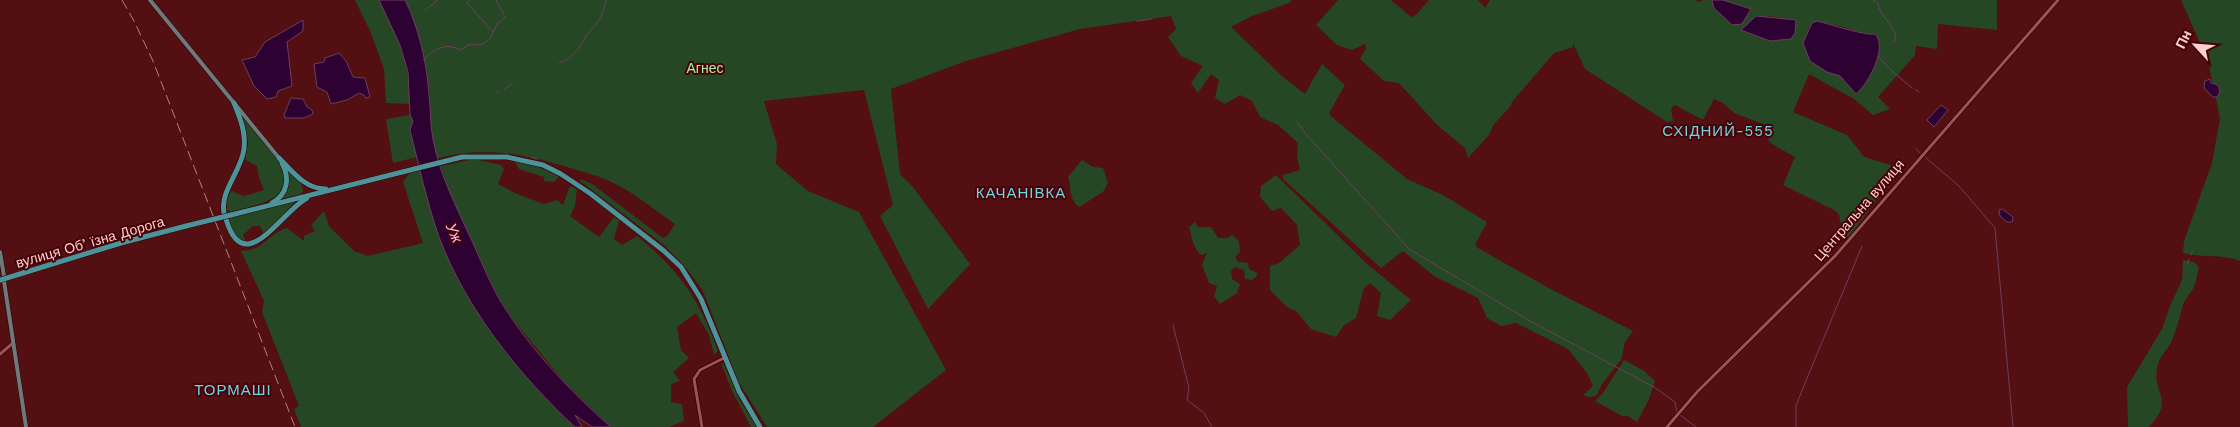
<svg xmlns="http://www.w3.org/2000/svg" width="2240" height="427" font-family="'Work Sans',sans-serif">
<rect width="100%" height="100%" fill="#530f12"/>
<g fill="#254724" fill-rule="evenodd">
<path d="M355,0H379C397,35 410,64 410,104L386,103L384,69L371,33Z"/>
<path d="M405,0H1292L1289,3L1250,17L1231,27L1283,77L1305,94L1322,64L1345,85L1329,113L1332,117L1407,179L1443,195L1487,222L1475,245L1478,248L1547,287L1633,331L1625,342L1621,360L1602,384L1596,396L1588,397L1583,395L1593,386L1587,373L1568,349L1516,323L1501,326L1487,318L1478,298L1434,276L1403,251L1381,268L1283,179V175L1300,170L1297,156L1298,143L1278,125L1260,117L1252,101L1240,95L1225,104L1215,98L1219,80L1211,74L1198,93L1191,83L1203,66L1181,56L1168,37L1176,29L1171,16L1080,29L966,61L891,89L900,174L913,187L970,264L928,309L880,216L893,205L864,90L764,101L777,144L776,164L808,191L859,212L946,370L873,427H767L738,381L703,291L687,269L664,245L580,181L581,179L592,184L663,238L668,235L675,224C653,209 631,190 607,180C596,175 582,172 570,168C523,154 487,146 438,158C430,136 430,120 430,97C428,68 418,26 405,0Z"/>
<path d="M1338,0H1391L1411,17L1416,15L1429,0H1478L1485,8L1490,0H1695L1700,2L1703,0H1716H1713L1714,8L1742,24L1751,9L1723,0H1997V30L1938,24L1937,49L1916,46L1915,55L1878,97L1890,109L1873,115L1854,99L1809,74L1793,112L1847,135L1864,157L1900,168L1849,237L1843,234L1839,215L1836,211L1783,185L1795,157L1772,144L1768,140L1771,132L1768,126L1734,113L1723,103L1714,99L1703,120L1675,105L1671,108L1673,121L1667,122L1585,69L1573,43V47L1554,53L1512,102L1509,108L1494,124L1489,135L1468,158L1465,148L1437,125L1399,83L1384,81L1360,59L1366,48L1365,44L1352,50L1337,45L1316,25ZM1769,16L1796,20L1770,41L1742,31L1750,24ZM1817,21L1843,27L1869,35L1879,50L1869,79L1850,88L1846,81L1803,43L1809,27Z"/>
<path d="M2181,0H2240V261C2225,254 2201,258 2183,253L2184,241L2212,163L2220,118L2208,61Z"/>
<polygon points="410,115 413,120 410,131 417,157 393,163 386,119"/>
<path d="M243,117L279,160C304,198 258,204 231,212L227,210V198L231,191L244,196L264,190L259,178L257,166L245,160L248,143Z"/>
<path d="M474,159L501,165L504,169L498,184L517,194L544,204L557,200L563,205L570,186L577,189L575,206L570,216L599,237L614,217L619,220L614,239L622,245L637,236C679,270 700,300 718,351L714,355L709,335L696,313L677,327L681,350L689,358L673,372L680,381L671,384V402L682,404L684,421L669,427H611L566,384L515,322L497,295L447,187L441,166Z"/>
<path d="M1082,160L1093,167L1103,168L1108,183L1103,192L1079,207C1068,198 1072,188 1068,177Z"/>
<path d="M515,162C529,163 547,169 559,177L554,182L544,181V177L519,169Z"/>
<polygon points="287,169 301,182 303,190 301,194 281,199"/>
<path d="M420,169C427,191 431,214 439,236C464,307 520,376 575,427H301L294,409L299,406L262,312L264,301L241,251C264,251 268,233 287,228L304,241V236L315,231L311,225L324,211L329,226L354,251L368,256L423,243L403,182L409,174Z"/>
<polygon points="1276,175 1367,264 1411,300 1390,320 1377,316 1381,293 1370,283 1364,288 1356,318 1344,325 1336,337 1311,329 1296,311 1287,307 1270,290 1270,266 1279,263 1300,245 1297,225 1281,208 1272,211 1260,197 1261,186"/>
<polygon points="296,201 264,235 260,226 253,226 243,235 246,242 235,236 228,219"/>
<path d="M1195,222L1198,227H1211L1218,238H1227L1233,235L1239,242L1240,252L1235,257L1238,262L1248,263L1249,269L1257,273V276L1252,280L1245,279L1244,270L1235,267L1231,271L1232,279L1240,284L1237,293L1220,304L1214,296L1217,286L1209,283L1202,265L1207,253L1201,255C1194,249 1191,238 1190,229L1188,228Z"/>
<path d="M2183,260L2194,262L2199,267C2197,274 2197,281 2193,289C2190,294 2185,299 2183,305C2180,316 2177,327 2173,338C2170,347 2161,354 2158,364C2150,395 2177,397 2149,427H2128L2127,387L2162,329L2170,306L2182,280Z"/>
<polygon points="1624,360 1643,370 1655,381 1649,399 1637,422 1628,416 1622,416 1595,401 1603,393"/>
<polygon points="721,363 724,365 741,402 757,427 751,427 732,391"/>
</g>
<g fill="#2d0132" stroke="#6b3f61">
<path d="M379,0H405C419,28 427,64 429,95C431,113 430,126 434,144C440,173 453,200 465,226C476,248 485,273 497,295C522,340 571,393 611,427H592L575,415L582,427H575C519,375 466,309 439,237C427,202 419,166 410,130L413,121L410,115L408,72L400,45Z"/>
<polygon points="1712,0 1723,0 1751,9 1742,24 1732,25 1714,8"/>
<polygon points="1756,16 1796,20 1795,33 1791,39 1770,41 1741,30"/>
<polygon points="303,20 303,31 287,42 292,86 278,91 276,97 267,99 254,86 242,60 255,57 265,42"/>
<path d="M1817,21C1829,24 1866,36 1875,34C1888,47 1869,83 1856,94L1840,76L1827,72L1810,61L1803,43L1812,23Z"/>
<polygon points="339,53 346,61 353,77 365,78 370,97 366,98 364,95 359,93 347,100 331,104 327,92 317,87 314,64 324,62 325,58"/>
<polygon points="2210,79 2211,83 2218,85 2220,92 2217,97 2213,97 2204,88 2205,81"/>
<polygon points="291,98 303,99 307,107 312,110 313,114 304,118 285,118 284,115"/>
<polygon points="1941,105 1948,110 1934,127 1927,120"/>
<polygon points="2002,209 2013,217 2012,222 2007,222 2000,216 1999,210"/>
</g>
<g fill="none" stroke-linecap="round" stroke-linejoin="round">
<g stroke="#6b3f61" stroke-width="1">
<path d="M1873,0L1878,3C1880,17 1892,23 1896,36L1894,42"/>
<polyline points="469,1 467,3 493,32"/>
<polyline points="425,10 438,0"/>
<polyline points="1137,21 1152,19"/>
<polyline points="1878,56 1893,72 1912,88"/>
<path d="M423,60C435,49 444,42 461,50L468,45L483,44L490,39L497,24L505,17L496,0"/>
<path d="M559,63C563,60 566,61 569,58C578,52 581,44 586,36C597,22 602,20 606,0"/>
<polyline points="504,89 513,83"/>
<polyline points="1915,89 1919,92"/>
<polyline points="497,93 500,91"/>
<polyline points="1297,122 1305,133 1409,249 1530,321 1654,387 1675,402 1677,412"/>
<polyline points="1916,149 1920,153"/>
<polyline points="526,156 527,156"/>
<polyline points="531,157 537,159"/>
<polyline points="1925,157 1959,186 1995,228 2013,427"/>
<polyline points="2191,255 2193,251"/>
<polyline points="2187,265 2189,259"/>
<polyline points="1173,325 1189,388 1187,400 1204,413 1212,427"/>
<polyline points="1680,415 1696,427"/>
<polyline points="1796,427 1796,406 1805,383 1862,246"/>
</g>
<g stroke="#300003" stroke-width="4.5">
<g id="minor">
<polyline points="0,354 13,343"/>
<polyline points="702,427 694,379 700,370 724,358"/>
<polyline points="1667,427 1697,392 1835,256 2058,0"/>
</g>
</g>
<g stroke="#300003" stroke-width="5">
<g id="major">
<polyline points="150,0 279,158"/>
<polyline points="0,252 4,276"/>
<polyline points="4,281 26,427"/>
</g>
</g>
<g stroke="#300003" stroke-width="6">
<g id="highway">
<path d="M279,158C293,172 305,189 326,189"/>
<path d="M272,203C288,194 290,178 282,163"/>
<path d="M224,213C220,190 241,172 244,149C246,132 240,118 234,103"/>
<polyline points="231,215 462,157 507,157 543,165 561,174 591,194 664,251 681,267 701,299 739,391 760,427"/>
<path d="M226,219C244,280 281,212 307,198"/>
<polyline points="23,273 121,243 186,226"/>
</g>
</g>
<use href="#minor" stroke="#9d5350" stroke-width="3"/>
<use href="#major" stroke="#6d797c" stroke-width="4"/>
<use href="#highway" stroke="#4d939a" stroke-width="5"/>
<polyline stroke="#b57f7e" stroke-width="1" stroke-dasharray="10 5" stroke-linecap="butt" points="122,0 134,21 153,61 295,427"/>
<g stroke="#300003" stroke-width="6" stroke-linecap="butt">
<g id="highway-bridge">
<polyline points="186,226 231,215"/>
<polyline points="0,280 23,273"/>
</g>
</g>
<use href="#highway-bridge" stroke="#4d939a" stroke-width="5"/>
</g>
<g text-anchor="middle" dominant-baseline="central" stroke-width="4" stroke-linejoin="round" paint-order="stroke">
<g font-size="14" fill="#a8f2a5" stroke="#470208">
<text x="705" y="68">Агнес</text>
</g>
<g font-size="14" fill="#fdd1ce" stroke="#470208">
<text transform="translate(1859 210) rotate(-49)">Центральна вулиця</text>
<text transform="translate(90 242) rotate(-16)">вулиця Обʼїзна Дорога</text>
</g>
<g font-size="15" letter-spacing="1" fill="#6bd6e1" stroke="#470208">
<text x="1718" y="131">СХІДНИЙ-555</text>
<text x="1021" y="193">КАЧАНІВКА</text>
<text x="233" y="390">ТОРМАШІ</text>
</g>
<g font-size="15" font-style="italic" fill="#f9c1fe" stroke="#470208">
<text transform="translate(454 233) rotate(66)">Уж</text>
</g>
</g>
<g transform="translate(2195 45) rotate(296)" stroke="#470208" stroke-width="4" paint-order="stroke">
<path d="M0-4L9 19L0 12L-9 19Z" fill="#fdd1ce"/>
<text y="-8" font-size="14" font-weight="bold" text-anchor="middle" fill="#fdd1ce">Пн</text>
</g>
</svg>
